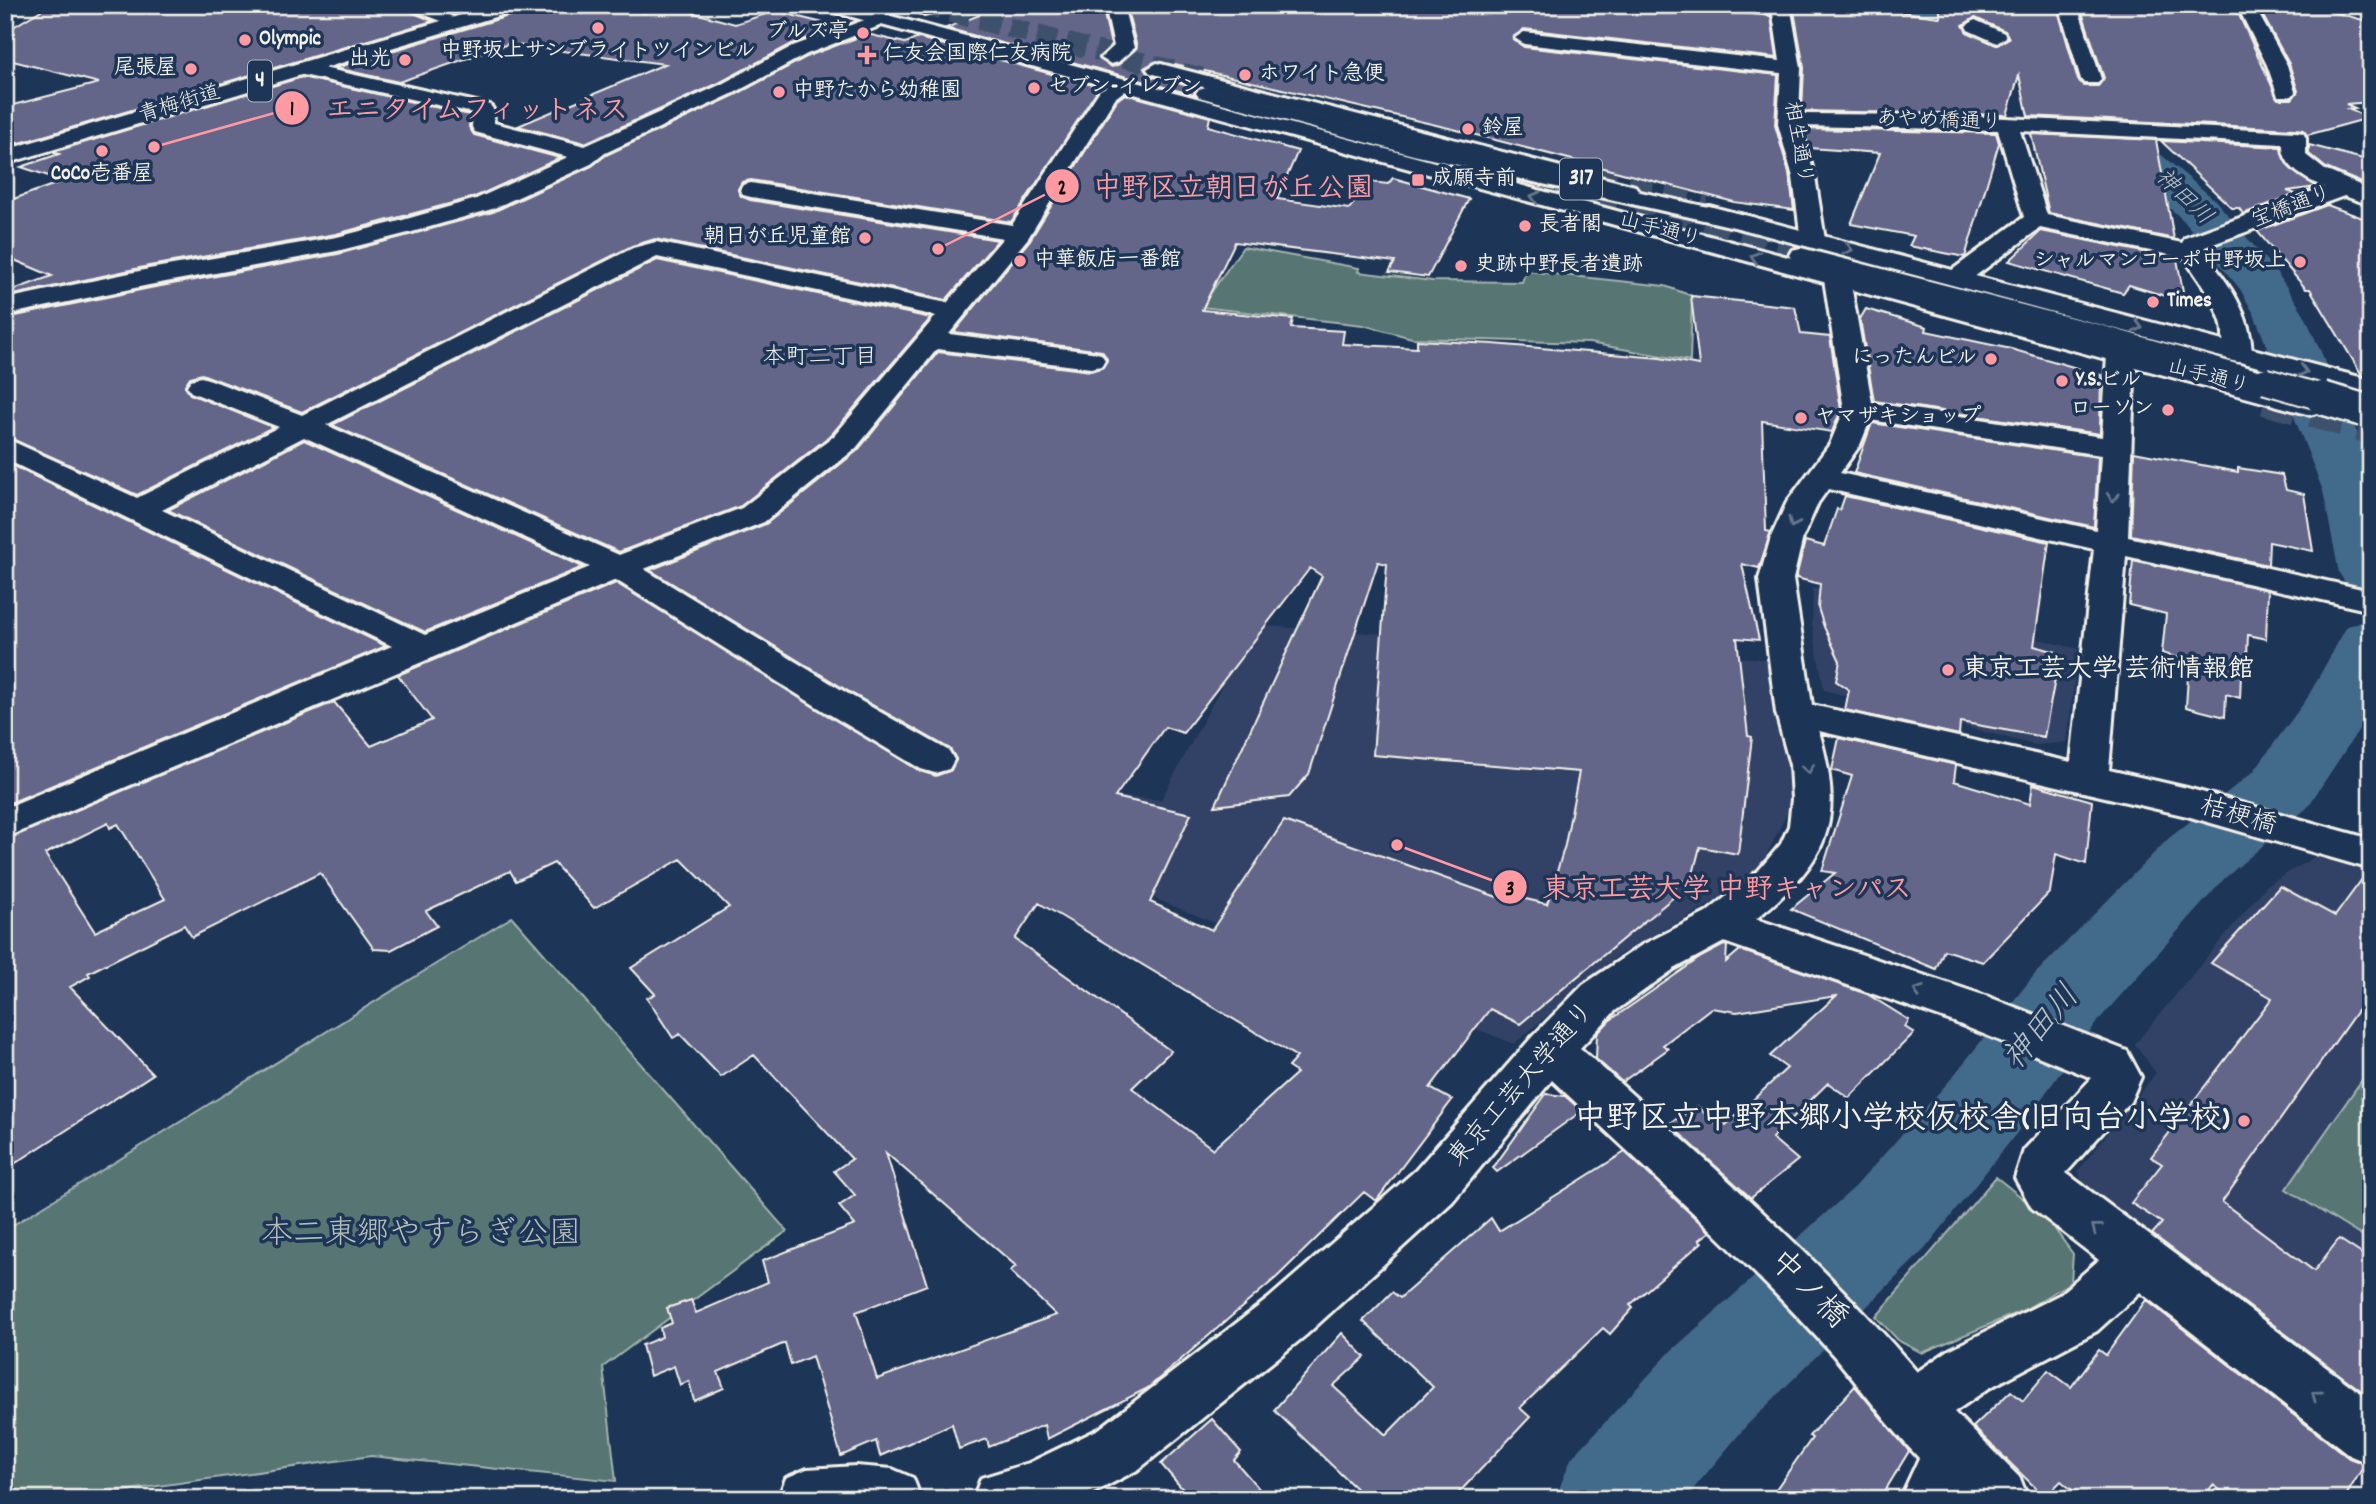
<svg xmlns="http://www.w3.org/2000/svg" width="2376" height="1504" font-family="Dekko,'Klee One',sans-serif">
<rect width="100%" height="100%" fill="#1d3557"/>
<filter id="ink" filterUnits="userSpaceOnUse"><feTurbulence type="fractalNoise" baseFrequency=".0143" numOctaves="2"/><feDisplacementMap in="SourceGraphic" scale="14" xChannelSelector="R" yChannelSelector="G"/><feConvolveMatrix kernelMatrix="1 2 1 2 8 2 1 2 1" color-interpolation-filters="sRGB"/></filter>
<g filter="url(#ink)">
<g fill="#324366">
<polygon points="1813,588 1915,616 1930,611 2078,649 2067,742 2035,745 1824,690 1812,623"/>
<polygon points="1264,626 1764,659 1774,664 1793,801 1761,866 1712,903 1617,956 1514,1044 971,824 1035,788 1161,800 1251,631"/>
<polygon points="2321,853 2371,868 2371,1402 2089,1200 2078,1171 2156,1073 2135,1044 2266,886"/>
</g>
<g fill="#577573" stroke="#a6b3ae" stroke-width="2">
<polygon points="1243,247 1359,268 1358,272 1432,281 1522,282 1526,271 1665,286 1692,296 1690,361 1589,343 1412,338 1363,325 1201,307"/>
<polygon points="512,917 787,1231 603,1367 616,1481 371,1456 66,1499 5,1499 5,1230"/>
<polygon points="2371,1067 2371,1242 2286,1189"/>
<polygon points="1996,1177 2046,1217 2073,1254 2071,1282 2026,1309 1922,1353 1899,1341 1876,1317"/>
</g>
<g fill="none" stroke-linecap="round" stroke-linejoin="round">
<g fill="#426a8a" fill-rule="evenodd">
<polygon points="1886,5 1931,5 2027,52 2090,95 2215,200 2278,274 2304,314 2371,464 2371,592 2348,587 2339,573 2323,491 2254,314 2240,289 2183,220 2062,111 2001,68 1891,12"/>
<polygon points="2371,620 2371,711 2307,808 2225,878 2097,1022 2016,1134 1925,1249 1747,1425 1685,1499 1555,1499 1571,1459 1671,1351 1855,1187 1950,1080 2035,974 2169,838 2253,772 2306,700 2347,626"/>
</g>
</g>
<g fill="#646589" stroke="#f4f1e8" stroke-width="2" fill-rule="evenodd">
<polygon points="246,5 405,5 409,11 433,21 20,143 5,139 5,107 99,83 5,59 5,32 48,6 254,11"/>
<polygon points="438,5 485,5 454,14"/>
<polygon points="526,5 619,5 644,13 666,5 735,24 775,11 839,27 792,44 719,83 585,143 518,126 665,64 508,44 399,82 335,68 522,12"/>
<polygon points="1005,5 1055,5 1066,10 1079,5 1102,5 1111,45 1098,58 1112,67 1120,64 1137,47 1126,6 1730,5 1742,13 1771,16 1777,58 1524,29 1513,39 1524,47 1778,75 1775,125 1789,173 1794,210 1734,202 1453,129 1158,60 1144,68 1149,76 1197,88 1194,95 946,28"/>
<path d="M1793,5H1847L1940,17V5L2057,7L2078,80L2084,86H2098L2104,78L2081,9L2090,10L2088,5H2223L2239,15L2278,99H2292L2298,91L2289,64L2257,5H2306L2371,22V102L2346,104L2355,108L2348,109L2369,118L2307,135L2303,130L2295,129L2028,116L2019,75L2007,115L1802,111L1804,68ZM1974,18L2005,31L2009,38L1996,45L1967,32L1963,25Z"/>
<polygon points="867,34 905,43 919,38 1100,87 1011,222 751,180 742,182 738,189 741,196 750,200 998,240 946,300 655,239 632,246 302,412 212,378 202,374 190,377 185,385 190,394 273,427 137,495 5,436 5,313 16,316 150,288 338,254 493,212 592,166 606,155 735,95 808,56"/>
<polygon points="302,77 470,115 469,127 474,135 560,158 475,197 336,234 149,266 5,297 5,293 52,276 5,256 5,202 64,181 21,167 59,154 53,152"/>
<path d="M1125,94L1210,117L1208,126L1298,151L1277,199L1349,209L1370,182L1388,184L1393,178L1469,199L1428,277L1389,272L1395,262L1235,242L1202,310L1293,319L1291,328L1344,331L1342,344L1417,348V340L1493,344L1660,358L1699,365L1691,296L1795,307L1801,334L1830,337L1841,410L1832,432L1762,421L1766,531L1771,532L1759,568L1742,564L1759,640L1737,638L1748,736L1752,737L1738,854L1700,847L1691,882L1676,880L1675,896L1520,1024L1490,1009L1430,1088L1452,1100L1376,1201L1364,1192L1277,1277L1148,1388L1047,1439L1044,1425L989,1447L987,1439L959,1449L952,1424L880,1456L876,1441L841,1456L812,1356L791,1365L785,1343L718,1372L724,1388L694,1401L689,1381L680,1385L674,1366L650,1376L642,1345L662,1337L660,1328L672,1323L667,1308L691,1300L696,1313L768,1282L762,1261L855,1225L839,1206L855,1195L834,1171L852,1159L754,1055L721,1077L680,1034L673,1038L647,998L655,994L631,968L729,907L681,859L594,908L554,863L516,881L510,871L426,911L437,926L391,950L374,949L320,873L192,937L184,925L88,973L90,976L70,987L153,1074L5,1170V840L334,702L371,746L432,720L398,675L616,583L920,771L936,776L951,770L956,759L950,749L851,693L650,570L766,524L858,450L938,352L1091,371L1103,367L1107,359L1102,351L954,332L1030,240L1117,100ZM1378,562L1387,564L1373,755L1579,772L1565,845L1547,904L1517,897L1514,903L1284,821L1212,930L1150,902L1191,814L1115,797L1165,727L1183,733L1310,568L1322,576L1215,806L1289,797L1309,774ZM108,823L110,828L118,824L165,899L95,932L45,854ZM1039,903L1297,1057L1288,1067L1297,1073L1213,1149L1132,1088L1171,1051L1015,939ZM886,1153L1016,1266L1010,1271L1056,1315L877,1379L856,1312L927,1285Z"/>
<polygon points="1804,129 1996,133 1999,143 1965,257 1909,246 1914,236 1851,224 1880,153 1809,148"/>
<polygon points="2031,134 2156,140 2174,239 2049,213"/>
<polygon points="2161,141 2281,147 2289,167 2317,187 2287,191 2296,194 2243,214 2239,208 2232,208"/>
<polygon points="2309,145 2371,161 2371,182 2362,183 2326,168 2309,154"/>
<polygon points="2327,205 2371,221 2371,377 2362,375 2310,289 2306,289 2257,231"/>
<polygon points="2041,231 2177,259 2185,302 2129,285 2123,293 2009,261"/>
<polygon points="657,260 931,318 832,434 741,506 619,552 332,425"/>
<polygon points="1866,309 1927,327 1926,331 2011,349 2101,375 2100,434 1874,401 1860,319"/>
<polygon points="1872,423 2098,457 2094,527 1854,473"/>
<polygon points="304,440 583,567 425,632 168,510"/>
<polygon points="2134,452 2238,472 2238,468 2282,475 2286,490 2304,494 2313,551 2269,542 2268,565 2131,535"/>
<polygon points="5,462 386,646 5,805"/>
<polygon points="1845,496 2049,542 2034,646 2060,653 2044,737 1960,722 1959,735 1845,710 1849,690 1836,681 1840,661 1824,627 1818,608 1820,584 1796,578 1805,541 1824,546 1837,509 1840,510"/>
<polygon points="2133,560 2268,590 2266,639 2248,635 2246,676 2241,674 2240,698 2226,694 2225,717 2186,707 2189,661 2162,653 2166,614 2129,605"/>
<polygon points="1839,738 1956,765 1954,781 2030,804 2033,784 2092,801 2086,864 2056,854 2050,892 1983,962 1944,950 1936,969 1791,909 1835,873 1822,871 1852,776 1832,770"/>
<polygon points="2368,871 2371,871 2371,991 2222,1202 2314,1271 2339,1239 2371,1260 2371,1398 2152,1234 2162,1223 2131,1203 2162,1164 2151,1157 2272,998 2211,963 2280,886 2335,916"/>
<polygon points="1724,945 1727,946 1726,962 1740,950 1867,994 1909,1020 1905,1027 1914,1033 1849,1098 1828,1083 1772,1138 1798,1160 1751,1198 1669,1124 1697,1106 1716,1124 1721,1121 1726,1125 1787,1068 1770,1056 1836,996 1737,1012 1711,1008 1663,1045 1668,1049 1622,1082 1596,1059 1597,1034 1609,1021 1701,957"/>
<polygon points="1546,1094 1565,1096 1582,1111 1497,1172 1493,1168"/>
<polygon points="1625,1152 1710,1232 1699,1240 1702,1242 1630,1305 1633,1308 1610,1334 1603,1328 1520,1408 1530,1417 1453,1499 1367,1499 1274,1410 1342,1333 1365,1357 1333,1386 1386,1435 1433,1387 1363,1321 1392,1292 1400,1298 1491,1218 1499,1231"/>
<polygon points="2146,1300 2349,1458 2365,1464 2344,1499 2232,1499 2213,1485 2202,1499 2083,1499 2061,1481 2045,1497 1973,1427 2011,1391 2023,1401 2048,1370 2071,1387 2099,1350 2106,1355"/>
<polygon points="1855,1386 1909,1451 1880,1499 1769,1499 1812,1438 1809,1436"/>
<polygon points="1212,1419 1241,1452 1234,1460 1268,1499 1191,1499 1161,1464"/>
</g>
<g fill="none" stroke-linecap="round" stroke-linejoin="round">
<g stroke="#3d516d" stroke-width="20" stroke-dasharray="20 10" stroke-linecap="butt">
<polyline points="921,5 1203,78"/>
<polyline points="1436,164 1488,176"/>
</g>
<g stroke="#3d516d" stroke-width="25" stroke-dasharray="25 13" stroke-linecap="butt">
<polyline points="1481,175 1611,205 1801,255"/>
<polyline points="1590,179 1705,208"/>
</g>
<polyline stroke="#3d516d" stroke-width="32" stroke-dasharray="32 17" stroke-linecap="butt" points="2265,399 2371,428"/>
<g stroke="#f4f1e8" stroke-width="6">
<g id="street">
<polygon points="407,5 432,5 453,17 444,22 410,9"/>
<polygon points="949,5 946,9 924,15 915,10 921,5"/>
<polygon points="1105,5 1123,5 1134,48 1118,62 1111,64 1101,58 1114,46"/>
<path d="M1733,5H1790L1801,68L1799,114L1944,115L2295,132L2303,133L2306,138V155L2325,170L2371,190V205L2344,196L2205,247L2204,252C2228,283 2251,313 2252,354L2248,360L2238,362L2228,360C2221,350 2225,334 2221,321C2213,298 2198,278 2184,258L2040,228L1966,283L1957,286L1948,283L1944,278L1948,273L2024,217L1998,130L1800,126L1815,177L1825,240L1822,245L1813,247L1804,245L1801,240L1793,177L1778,124L1781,73L1524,44L1515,38L1524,32L1780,61L1773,14L1742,10ZM2020,131L2283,144C2282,167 2306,179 2324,187L2185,238L2182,243L2047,215Z"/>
<polygon points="2059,5 2077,5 2101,79 2098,83 2084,83 2081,79"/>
<polygon points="2226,5 2254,6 2287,65 2295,92 2292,96 2278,96 2267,65 2241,13"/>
<polygon points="881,14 887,15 890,19 887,23 807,54 734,93 605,153 591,164 492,209 412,232 337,251 149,285 15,313 5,310 6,299 15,297 149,269 337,237 396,222 476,199 568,157 475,132 472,127 473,113 294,73 291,69 294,65 301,63 490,105 493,109 494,123 585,146 720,85 793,46"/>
<polygon points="1975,20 2004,33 2006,37 1997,43 1968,30 1966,26"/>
<path d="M1122,79L1129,81L1132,85L1115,98L1028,238L949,334L1091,352L1101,354L1105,360L1101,366L1091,368L937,349L856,448L764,522L644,569L850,695L949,751L954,760L949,769L935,773L921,769L824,711L616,580L5,838V808L392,646L5,459V438L137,498L279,427L191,392L187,386L191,380L201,377L211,380L302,415L633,248L656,242L947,303L1003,238L751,197L743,195L740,190L743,185L751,183L1012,225L1100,90ZM657,257L936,316L834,436L742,508L619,555L326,425ZM304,437L590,567L425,635L162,510Z"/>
<path d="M1837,271L1846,274L1850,279L1872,403L2102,437L2107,355L2111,349L2121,347L2131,349L2135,355L2128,537L2371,591V611L2126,556L2109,770L2187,788L2371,839V869L2187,816L1819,731C1845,823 1829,859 1756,919L1986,996L2127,1051L2141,1077L2130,1102L2066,1173L2371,1401V1464L2351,1456L2140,1292L2097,1331L1989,1388L1954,1412L2020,1478L2028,1499H1900L1919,1458C1888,1426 1863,1390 1834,1356C1746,1258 1647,1170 1552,1080L1452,1202L1306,1335L1139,1469L1082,1499H973L981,1478L1029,1463L1099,1429L1268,1299L1416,1170L1533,1036L1583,985L1642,945L1706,913L1759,870L1781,844L1789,826L1792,799L1790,765L1776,713L1759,579L1771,537L1787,502L1830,444L1844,410L1824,279L1828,274ZM1870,420L2101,455L2096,530L1840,473L1860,445ZM1828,489L2094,549L2071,762L1812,705L1793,579L1803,537L1818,503ZM1724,942L1954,1022L2092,1078L2024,1150L2015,1178L2032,1208L2099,1260L2059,1295L1949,1350L1917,1372C1816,1253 1696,1152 1580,1048L1615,1011L1674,969Z"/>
<polygon points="856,1466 892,1469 913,1478 921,1499 778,1499 786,1478 807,1469"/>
</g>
</g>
<g stroke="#f4f1e8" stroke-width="6">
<g id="primary">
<polygon points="495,5 524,5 521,9 5,164 5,150"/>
<polygon points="820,5 850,5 2320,400 2324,406 2320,412 2310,415 2300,412 823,9"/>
<polygon points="1157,63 1635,186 1639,191 1635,196 1627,198 1150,73 1147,69"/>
<polygon points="1709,206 2371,380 2371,397 1701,218 1697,213 1701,208"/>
</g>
</g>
<g stroke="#f4f1e8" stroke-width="6">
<g id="highway">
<polygon points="1206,87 1416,142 1748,216 1756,218 1760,223 1756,228 1748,230 1413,155 1199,97 1196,93 1199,89"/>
<polygon points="1801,248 2104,326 2275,375 2279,381 2275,387 2265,389 2084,338 1792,260 1789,255 1792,250"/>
</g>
</g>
<use href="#street" fill="#1d3557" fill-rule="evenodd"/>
<use href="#primary" fill="#1d3557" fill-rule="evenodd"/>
<use href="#highway" fill="#1d3557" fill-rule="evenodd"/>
<g stroke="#f4f1e8" stroke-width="29" stroke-linecap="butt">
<polyline id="highway-bridge-far1" points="2265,381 2327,399"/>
</g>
<g stroke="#f4f1e8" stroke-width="37" stroke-linecap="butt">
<polyline id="highway-bridge" points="2322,398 2363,410"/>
</g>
<use href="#highway-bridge-far1" stroke="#1d3557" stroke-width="25"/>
<use href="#highway-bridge" stroke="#1d3557" stroke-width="32"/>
</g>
<defs><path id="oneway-chevron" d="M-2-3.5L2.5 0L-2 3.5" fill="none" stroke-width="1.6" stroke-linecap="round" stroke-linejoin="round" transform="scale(1.75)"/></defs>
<g stroke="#68778a">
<use href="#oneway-chevron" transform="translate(1535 197) rotate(-165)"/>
<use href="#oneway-chevron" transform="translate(1848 249) rotate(15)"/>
<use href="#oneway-chevron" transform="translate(1755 257) rotate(-165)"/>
<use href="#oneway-chevron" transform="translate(2138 327) rotate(15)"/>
<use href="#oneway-chevron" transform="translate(2303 371) rotate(15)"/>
<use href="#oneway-chevron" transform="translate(2113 497) rotate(93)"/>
<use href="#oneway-chevron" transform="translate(1793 523) rotate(115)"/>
<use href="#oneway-chevron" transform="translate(1808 769) rotate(81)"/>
<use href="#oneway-chevron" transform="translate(1918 991) rotate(-161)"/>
<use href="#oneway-chevron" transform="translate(2096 1228) rotate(-142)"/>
<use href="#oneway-chevron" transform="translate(2316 1395) rotate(-143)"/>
</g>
</g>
<g fill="#ff9aa2" stroke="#1d3557" stroke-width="2.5">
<circle cx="598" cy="28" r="7"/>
<circle cx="863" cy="33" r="7"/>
<circle cx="245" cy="40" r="7"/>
<path d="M863.5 44.5h7v7h7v7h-7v7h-7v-7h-7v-7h7z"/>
<circle cx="405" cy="60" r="7"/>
<circle cx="191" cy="69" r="7"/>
<circle cx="1245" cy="75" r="7"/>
<circle cx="1034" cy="88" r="7"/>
<circle cx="779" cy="92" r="7"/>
<circle cx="1468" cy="129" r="7"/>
<circle cx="102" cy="151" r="7"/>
<rect x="1411" y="173" width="14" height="14" rx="3.5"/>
<circle cx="1525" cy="226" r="7"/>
<circle cx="865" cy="238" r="7"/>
<circle cx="1020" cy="261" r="7"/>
<circle cx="2300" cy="262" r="7"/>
<circle cx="1461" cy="266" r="7"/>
<circle cx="2153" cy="302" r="7"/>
<circle cx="1991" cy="359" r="7"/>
<circle cx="2062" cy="381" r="7"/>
<circle cx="2168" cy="410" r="7"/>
<circle cx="1801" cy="418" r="7"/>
<circle cx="1948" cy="670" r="7"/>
<circle cx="2244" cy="1121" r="7"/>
</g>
<g text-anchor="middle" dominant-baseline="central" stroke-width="7" stroke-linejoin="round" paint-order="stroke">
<g font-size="21" font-weight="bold" fill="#f4f1e8" stroke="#1d3557" text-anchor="start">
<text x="849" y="33" text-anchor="end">ブルズ亭</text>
<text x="259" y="40">Olympic</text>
<text x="598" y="52" text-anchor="middle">中野坂上サンブライトツインビル</text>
<text x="883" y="55">仁友会国際仁友病院</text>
<text x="391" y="60" text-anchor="end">出光</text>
<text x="177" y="69" text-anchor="end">尾張屋</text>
<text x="1259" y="75">ホワイト急便</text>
<text x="1048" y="88">セブン-イレブン</text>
<text x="793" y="92">中野たから幼稚園</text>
<text x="1482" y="129">鈴屋</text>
<text x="102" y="175" text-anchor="middle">CoCo壱番屋</text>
<text x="1432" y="180">成願寺前</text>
<text x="1539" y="226">長者閣</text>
<text x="851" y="238" text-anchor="end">朝日が丘児童館</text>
<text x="1034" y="261">中華飯店一番館</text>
<text x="2286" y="262" text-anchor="end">シャルマンコーポ中野坂上</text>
<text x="1475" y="266">史跡中野長者遺跡</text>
<text x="2167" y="302">Times</text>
<text x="1977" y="359" text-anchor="end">にったんビル</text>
<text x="2076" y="381">Y.S.ビル</text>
<text x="2154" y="410" text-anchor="end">ローソン</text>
<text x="1815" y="418">ヤマザキショップ</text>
</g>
<g font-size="21" fill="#f4f1e8" stroke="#1d3557">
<text transform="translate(180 105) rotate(-17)">青梅街道</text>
<text transform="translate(1939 122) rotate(2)">あやめ橋通り</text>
<text transform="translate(1797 143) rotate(80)">相生通り</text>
<text transform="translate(2292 208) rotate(-21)">宝橋通り</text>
<text transform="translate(1660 231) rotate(15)">山手通り</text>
<text transform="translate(2208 378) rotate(15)">山手通り</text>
</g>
<g font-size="23" font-style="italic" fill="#b6c2c7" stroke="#1d3557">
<text transform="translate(2183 198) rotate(44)">神田川</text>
</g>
<g font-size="23" fill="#f4f1e8" stroke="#1d3557">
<text x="820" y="358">本町二丁目</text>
</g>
<g fill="#1d3557" stroke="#b4b9bc" stroke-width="2">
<rect x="248" y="60.5" width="24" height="41" rx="5"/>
<rect x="1560" y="158.5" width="42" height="41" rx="5"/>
</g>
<g font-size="24" font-weight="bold" fill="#f4f1e8">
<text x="260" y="81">4</text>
<text x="1581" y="179">317</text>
</g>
<g font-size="26" font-weight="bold" fill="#f4f1e8" stroke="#1d3557" text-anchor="start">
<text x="1962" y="670">東京工芸大学 芸術情報館</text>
</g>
<g font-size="26" fill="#f4f1e8" stroke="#1d3557">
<text transform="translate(2238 817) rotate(16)">桔梗橋</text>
<text transform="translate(1522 1085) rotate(-49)">東京工芸大学通り</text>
</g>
<g font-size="32" font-weight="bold" fill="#f4f1e8" stroke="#1d3557" text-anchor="end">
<text x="2230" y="1121">中野区立中野本郷小学校仮校舎(旧向台小学校)</text>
</g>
<g font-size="32" fill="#b5bfb9" stroke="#1d3557">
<text x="421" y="1236">本二東郷やすらぎ公園</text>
</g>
<g font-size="32" fill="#f4f1e8" stroke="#1d3557">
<text transform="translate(1807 1291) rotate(45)">中ノ橋</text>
</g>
<g font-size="33" font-style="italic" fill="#b6c2c7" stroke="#1d3557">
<text transform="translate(2043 1029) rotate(-50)">神田川</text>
</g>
</g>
<path fill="none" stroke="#ff9aa2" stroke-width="2.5" d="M154 147L292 108M938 249L1062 186M1397 845L1510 887"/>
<g fill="#ff9aa2" stroke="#1d3557" stroke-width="2.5">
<circle cx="154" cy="147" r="7"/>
<circle cx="938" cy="249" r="7"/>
<circle cx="1397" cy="845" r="7"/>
<circle cx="292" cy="108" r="18"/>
<circle cx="1062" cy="186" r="18"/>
<circle cx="1510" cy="887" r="18"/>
</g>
<g font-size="21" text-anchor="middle" font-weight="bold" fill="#111">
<text x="292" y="115">1</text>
<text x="1062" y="194">2</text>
<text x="1510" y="895">3</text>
</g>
<g font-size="28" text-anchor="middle" font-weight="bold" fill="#ff9aa2" stroke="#1d3557" stroke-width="7" stroke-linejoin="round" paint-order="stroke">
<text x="477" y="118">エニタイムフィットネス</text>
<text x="1233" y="196">中野区立朝日が丘公園</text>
<text x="1727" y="897">東京工芸大学 中野キャンパス</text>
</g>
<rect width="2376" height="1504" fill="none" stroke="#1d3557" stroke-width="28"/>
<rect x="14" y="14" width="2348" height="1476" fill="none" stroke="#f4f1e8" stroke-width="2.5" filter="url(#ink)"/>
</svg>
